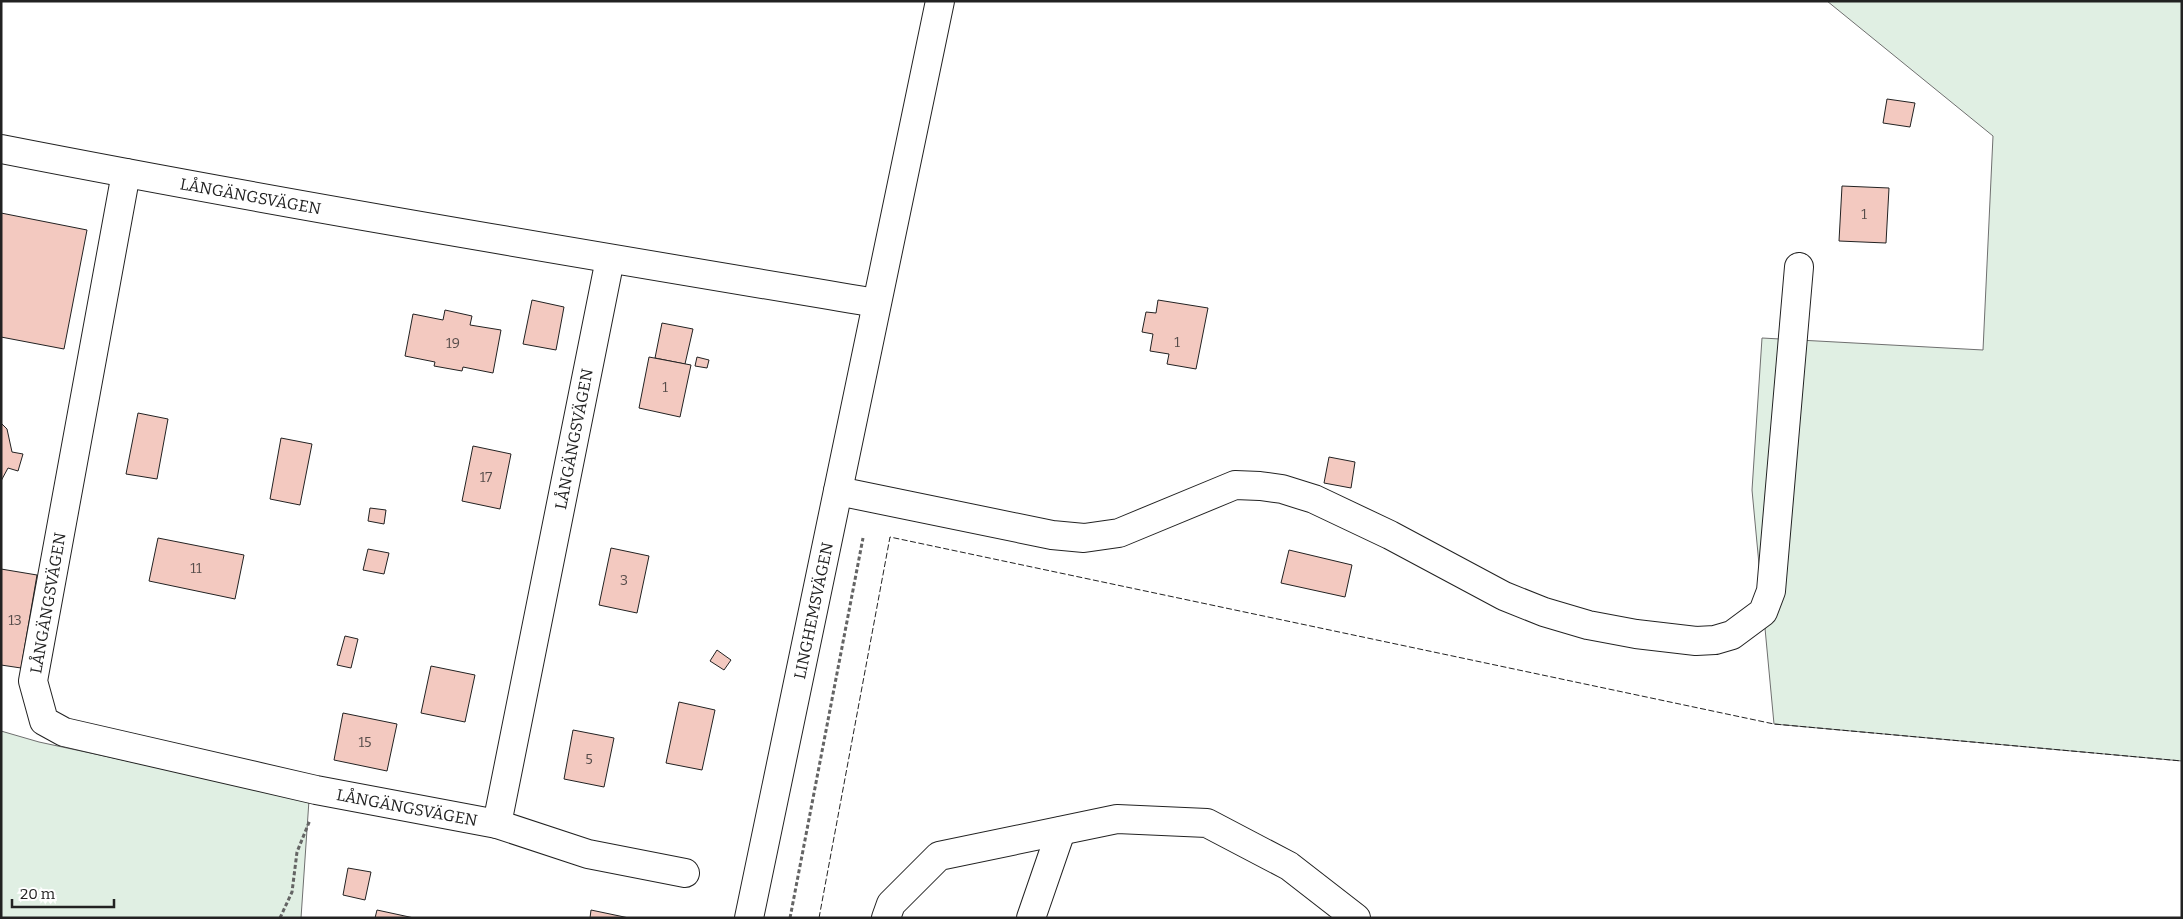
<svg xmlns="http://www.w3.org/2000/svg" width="2183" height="919" font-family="Bitter,serif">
<rect width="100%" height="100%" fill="#fff"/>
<g fill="#e0efe3" stroke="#6f6f6f">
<polygon points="1827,1 2182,1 2182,761 1774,724 1752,490 1762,338 1983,350 1993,136"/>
<polygon points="1,731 39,742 309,800 301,918 1,918"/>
</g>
<g fill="#f3c9c0" stroke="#222">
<polygon points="1887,99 1915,103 1910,127 1883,123"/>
<polygon points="1842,186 1889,188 1886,243 1839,241"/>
<polygon points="1,213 87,230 64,349 1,337"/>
<polygon points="532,300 564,307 556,350 523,344"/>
<polygon points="1158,300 1208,308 1196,369 1167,364 1169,354 1150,351 1153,334 1142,332 1146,312 1156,313"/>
<polygon points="445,310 472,316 470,325 501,330 493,373 463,367 462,371 434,366 435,362 405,356 413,314 443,320"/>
<polygon points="662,323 693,329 685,364 655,358"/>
<polygon points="649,357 691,365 680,417 639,408"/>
<polygon points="697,357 709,360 707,368 695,366"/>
<polygon points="138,413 168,419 157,479 126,474"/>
<polygon points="1,423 7,429 12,452 23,454 18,471 8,468 1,481"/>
<polygon points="281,438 312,444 300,505 270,499"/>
<polygon points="473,446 511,454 500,509 462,501"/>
<polygon points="1329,457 1355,462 1351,488 1324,483"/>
<polygon points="370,508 386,510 384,524 368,521"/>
<polygon points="158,538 244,555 235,599 149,581"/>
<polygon points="611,548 649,556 637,613 599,605"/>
<polygon points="368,549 389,553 384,574 363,570"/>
<polygon points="1289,550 1352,565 1345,597 1281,583"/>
<polygon points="1,569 37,575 21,668 1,665"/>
<polygon points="345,636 358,639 351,668 337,665"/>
<polygon points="717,650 731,660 724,670 710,661"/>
<polygon points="431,666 475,675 465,722 421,713"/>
<polygon points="679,702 715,710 702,770 666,763"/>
<polygon points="343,713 397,724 387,771 334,760"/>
<polygon points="573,730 614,738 604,787 564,779"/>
<polygon points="348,868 371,872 365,900 343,895"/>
<polygon points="377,910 414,918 375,918"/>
<polygon points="591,910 629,918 590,918"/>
</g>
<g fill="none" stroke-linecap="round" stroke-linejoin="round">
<g stroke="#222" stroke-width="30">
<g id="minor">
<path id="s1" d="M1,149C292,206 584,254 876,303"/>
<path id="s2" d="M126,173L33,681L44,721L64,732L316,790L497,824"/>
<polyline points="610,259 497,824 588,854 685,873"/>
<polyline points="838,491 1052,535 1084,538 1119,533 1235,485 1260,486 1282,489 1314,499 1390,535 1504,596 1544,612 1588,625 1636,634 1696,641 1715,640 1732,635 1763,612 1771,591 1799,267"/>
<polyline points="886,918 891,904 939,856 1117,819 1207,823 1289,866 1356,918"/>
<polyline points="1031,918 1061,831"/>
</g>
</g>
<g stroke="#222" stroke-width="30">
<g id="major">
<path id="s3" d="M749,918L940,1"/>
</g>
</g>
<g stroke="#646464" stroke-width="3" stroke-dasharray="4 2.5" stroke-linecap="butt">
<polyline points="280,918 292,892 297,852 310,820"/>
<polyline points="790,918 863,538"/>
</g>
<use href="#minor" stroke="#fff" stroke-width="28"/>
<use href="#major" stroke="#fff" stroke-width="28"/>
<polyline stroke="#222" stroke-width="1" stroke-dasharray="6 2.5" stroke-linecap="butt" points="819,918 890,537 1774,724 2182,761"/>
</g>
<g text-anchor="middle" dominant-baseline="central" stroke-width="4" stroke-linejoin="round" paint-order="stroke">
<g font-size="14" fill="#564c4a">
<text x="1864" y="214">1</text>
<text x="1177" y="342">1</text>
<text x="453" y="343">19</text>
<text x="665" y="387">1</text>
<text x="486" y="477">17</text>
<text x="196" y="568">11</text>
<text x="624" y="580">3</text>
<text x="15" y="620">13</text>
<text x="365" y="742">15</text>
<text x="589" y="759">5</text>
</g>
<g font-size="16" fill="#222" stroke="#fff">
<text stroke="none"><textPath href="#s1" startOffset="254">LÅNGÄNGSVÄGEN</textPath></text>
<text transform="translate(574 439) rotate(-79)">LÅNGÄNGSVÄGEN</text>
<text transform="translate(48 603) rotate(-80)">LÅNGÄNGSVÄGEN</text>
<text stroke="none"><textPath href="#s3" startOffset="314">LINGHEMSVÄGEN</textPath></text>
<text stroke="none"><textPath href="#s2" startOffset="932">LÅNGÄNGSVÄGEN</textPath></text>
</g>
</g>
<rect width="2183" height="919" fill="none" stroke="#222222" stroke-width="5"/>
<path d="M12 899v8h102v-8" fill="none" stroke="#222222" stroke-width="2.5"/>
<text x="20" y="899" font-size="15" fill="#222222" stroke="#ffffff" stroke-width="4" paint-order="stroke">20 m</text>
</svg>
